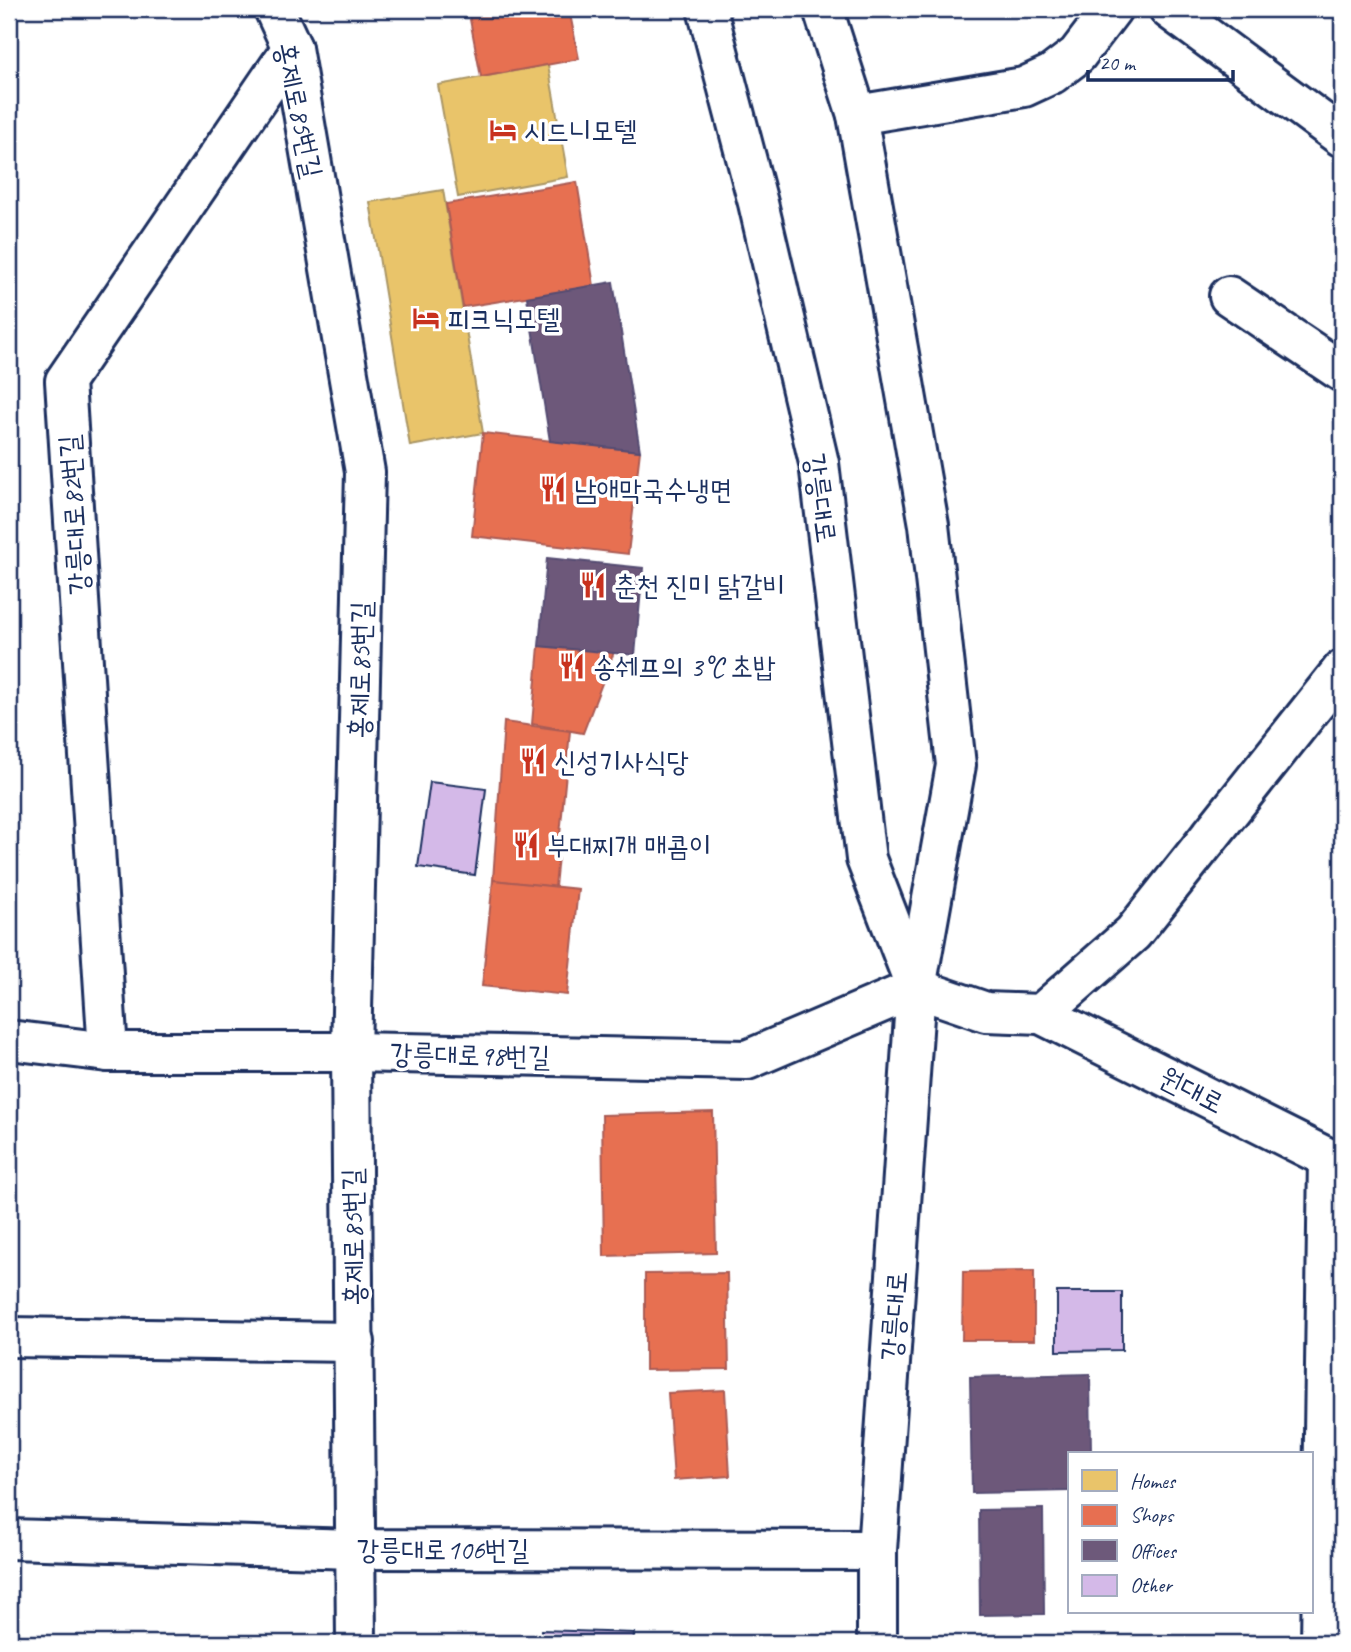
<svg xmlns="http://www.w3.org/2000/svg" width="1351" height="1652" font-family="Caveat,'Poor Story',sans-serif">
<rect width="100%" height="100%" fill="#fff"/>
<filter id="ink" filterUnits="userSpaceOnUse"><feTurbulence type="fractalNoise" baseFrequency=".0143" numOctaves="2"/><feDisplacementMap in="SourceGraphic" scale="14" xChannelSelector="R" yChannelSelector="G"/><feConvolveMatrix kernelMatrix="1 2 1 2 8 2 1 2 1" color-interpolation-filters="sRGB"/></filter>
<g filter="url(#ink)">
<g fill="#e9c46a" stroke="#ab9766" stroke-width="2">
<polygon points="548,65 568,177 458,197 438,85"/>
<polygon points="443,190 483,433 410,446 370,202"/>
</g>
<g fill="#e76f51" stroke="#aa5c55" stroke-width="2">
<polygon points="468,9 569,9 579,59 481,77"/>
<polygon points="577,182 594,286 463,307 446,204"/>
<polygon points="483,433 640,451 628,554 472,536"/>
<polygon points="539,646 614,652 583,733 532,724"/>
<polygon points="504,722 570,731 555,887 493,880"/>
<polygon points="493,880 578,889 567,995 482,986"/>
<polygon points="713,1112 716,1253 604,1256 602,1115"/>
<polygon points="1034,1271 1034,1340 962,1340 963,1272"/>
<polygon points="727,1273 729,1369 645,1370 645,1274"/>
<polygon points="725,1390 730,1476 674,1480 668,1393"/>
</g>
<g fill="#6d597a" stroke="#544c72" stroke-width="2">
<polygon points="613,282 640,451 550,441 527,297"/>
<polygon points="547,558 643,568 635,655 539,646"/>
<polygon points="1090,1374 1091,1454 1069,1454 1069,1491 972,1493 970,1377"/>
<polygon points="1043,1509 1044,1614 980,1615 979,1510"/>
</g>
<g fill="#d4b9e8" stroke="#1b2f5e" stroke-width="2">
<polygon points="430,782 486,789 475,875 418,867"/>
<polygon points="1057,1292 1122,1292 1122,1350 1057,1351"/>
<polygon points="541,1630 634,1633 633,1643 541,1643"/>
</g>
<g fill="none" stroke-linecap="round" stroke-linejoin="round">
<g stroke="#1b2f5e" stroke-width="44">
<g id="minor">
<polyline points="274,9 292,48 365,472 351,1052 356,1643"/>
<polyline points="707,9 758,203 819,463 866,859 916,988"/>
<polyline points="823,9 857,115 929,525 956,765 916,988 877,1550 877,1643"/>
<polyline points="1169,9 1342,137"/>
<polyline points="857,115 1024,87 1052,74 1077,55 1112,9"/>
<polyline points="1229,296 1342,372"/>
<polyline points="916,988 986,1012 1041,1014 1133,933 1342,670"/>
<polyline points="1041,1014 1328,1158 1342,1168"/>
<polyline points="9,1040 108,1052 351,1052 747,1060 916,988"/>
<polyline points="108,1052 65,381 292,48"/>
<polyline points="9,1337 355,1342"/>
<polyline points="9,1539 355,1549 877,1550"/>
<polyline points="1321,1643 1328,1158"/>
</g>
</g>
<use href="#minor" stroke="#fff" stroke-width="38"/>
</g>
</g>
<defs>
<g id="hotel-bare" transform="scale(2.1)"><path d="M-6-4.5h1.5V1H6V5H4.5V3h-9V5H-6ZM-4 0a1.8 1.8 0 1 1 3.6 0ZM.5 0V-2.5h3Q6-2.5 6 0Z" fill="#c8321e" stroke="#fff" stroke-width="2.5" paint-order="stroke"/></g>
<g id="restaurant-bare" transform="scale(2.1)"><path d="M-5-6h1v4h1v-4h1v4h1v-4h1v5L-1.5 .5V6h-2V.5L-5-1ZM5-6V6H3V1.5H1.5Q1.5-4 5-6Z" fill="#c8321e" stroke="#fff" stroke-width="2.5" paint-order="stroke"/></g>
</defs>
<g fill-rule="evenodd">
<use href="#hotel-bare" x="503" y="130"/>
<use href="#hotel-bare" x="426" y="318"/>
<use href="#restaurant-bare" x="553" y="489"/>
<use href="#restaurant-bare" x="593" y="585"/>
<use href="#restaurant-bare" x="572" y="666"/>
<use href="#restaurant-bare" x="533" y="761"/>
<use href="#restaurant-bare" x="526" y="845"/>
</g>
<g text-anchor="middle" dominant-baseline="central" stroke-width="7" stroke-linejoin="round" paint-order="stroke">
<g font-size="28" fill="#1b2f5e" stroke="#fff">
<text transform="translate(299 110) rotate(78)">홍제로85번길</text>
<text transform="translate(821 498) rotate(82)">강릉대로</text>
<text transform="translate(74 515) rotate(-94)">강릉대로82번길</text>
<text transform="translate(360 670) rotate(-89)">홍제로85번길</text>
<text transform="translate(470 1055) rotate(1)">강릉대로98번길</text>
<text transform="translate(1192 1090) rotate(27)">원대로</text>
<text transform="translate(353 1237) rotate(-91)">홍제로85번길</text>
<text transform="translate(894 1316) rotate(-86)">강릉대로</text>
<text x="443" y="1549">강릉대로106번길</text>
</g>
<g font-size="28" fill="#1b2f5e" stroke="#fff" text-anchor="start">
<text x="524" y="130">시드니모텔</text>
<text x="447" y="318">피크닉모텔</text>
<text x="574" y="489">남애막국수냉면</text>
<text x="614" y="585">춘천 진미 닭갈비</text>
<text x="593" y="666">송쉐프의 3°C 초밥</text>
<text x="554" y="761">신성기사식당</text>
<text x="547" y="845">부대찌개 매콤이</text>
</g>
</g>
<rect width="1351" height="1652" fill="none" stroke="#fff" stroke-width="35"/>
<rect x="18" y="18" width="1316" height="1617" fill="none" stroke="#1b2f5e" stroke-width="2.5" filter="url(#ink)"/>
<rect x="1068" y="1452" width="245" height="161" fill="#ffffff" stroke="#a4acbf" stroke-width="2"/>
<rect x="1082" y="1470" width="35" height="21" fill="#e9c46a" stroke="#a4acbf" stroke-width="2"/>
<text x="1130" y="1488" font-size="21" fill="#1b2f5e">Homes</text>
<rect x="1082" y="1505" width="35" height="21" fill="#e76f51" stroke="#a4acbf" stroke-width="2"/>
<text x="1130" y="1522" font-size="21" fill="#1b2f5e">Shops</text>
<rect x="1082" y="1540" width="35" height="21" fill="#6d597a" stroke="#a4acbf" stroke-width="2"/>
<text x="1130" y="1558" font-size="21" fill="#1b2f5e">Offices</text>
<rect x="1082" y="1575" width="35" height="21" fill="#d4b9e8" stroke="#a4acbf" stroke-width="2"/>
<text x="1130" y="1592" font-size="21" fill="#1b2f5e">Other</text>
<path d="M1088 70v10h145v-10" fill="none" stroke="#1b2f5e" stroke-width="3.5"/>
<text x="1099" y="70" font-size="21" fill="#1b2f5e" stroke="#ffffff" stroke-width="5" paint-order="stroke">20 m</text>
</svg>
